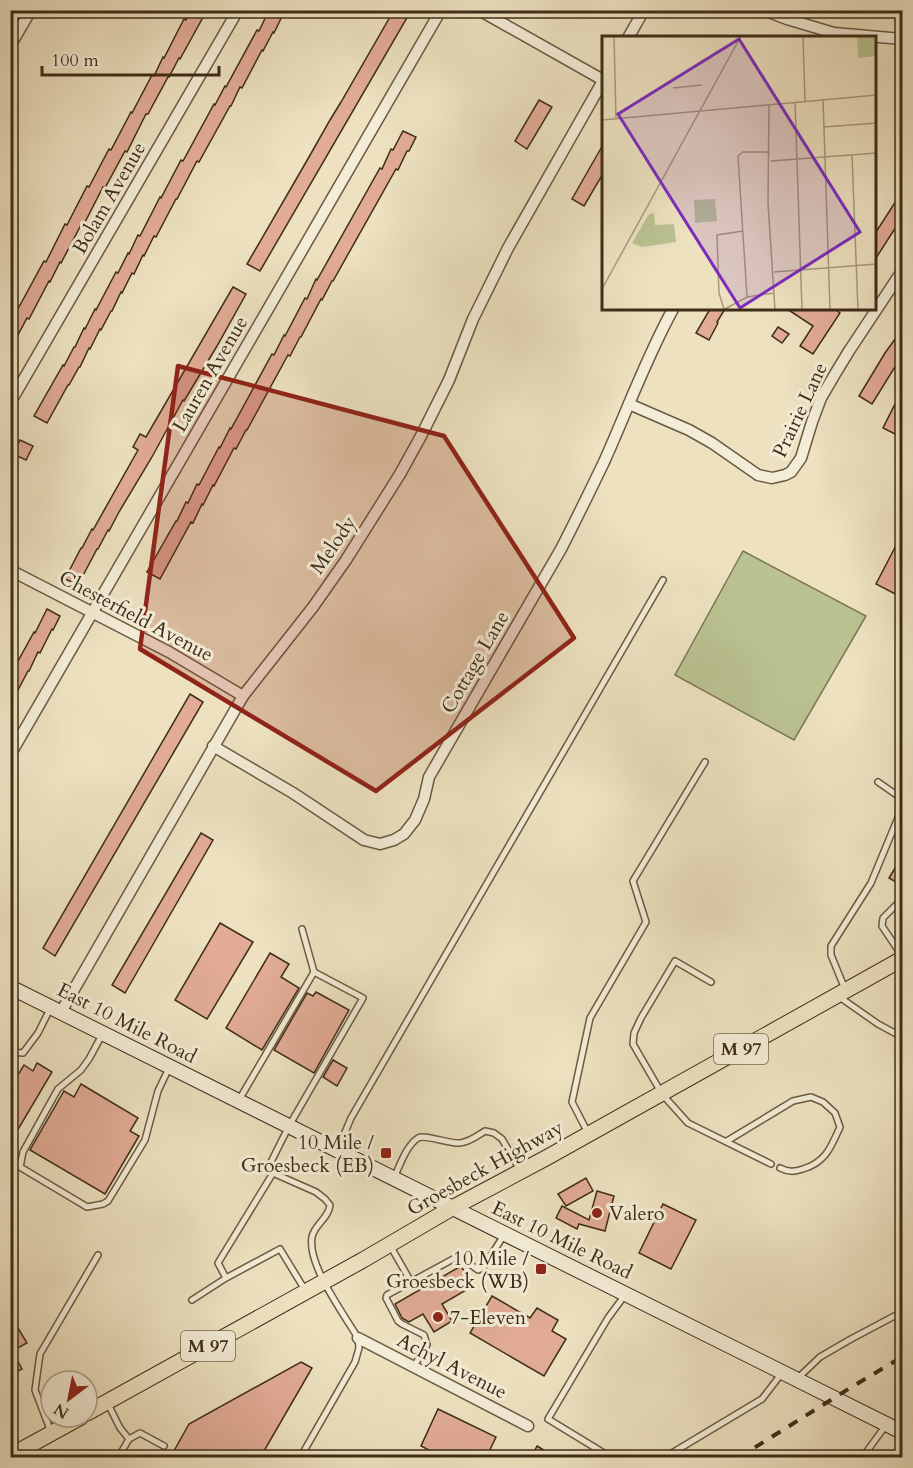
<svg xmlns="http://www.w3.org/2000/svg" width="913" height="1468" font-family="Cardo,serif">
<rect width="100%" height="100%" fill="#ede1c0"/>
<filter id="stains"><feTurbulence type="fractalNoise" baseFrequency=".00333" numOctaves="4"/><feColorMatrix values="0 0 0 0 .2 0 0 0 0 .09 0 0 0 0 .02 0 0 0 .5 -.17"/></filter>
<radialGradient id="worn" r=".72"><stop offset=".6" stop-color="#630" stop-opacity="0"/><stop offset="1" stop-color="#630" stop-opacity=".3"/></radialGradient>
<polygon fill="#bac291" stroke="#7c7854" stroke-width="1.5" points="743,551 866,616 794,740 675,675"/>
<g fill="#e1ab95" stroke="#3e2d17" stroke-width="1.5">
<polygon points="180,10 207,10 180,59 179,58 169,77 168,77 148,114 146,114 127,152 125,151 105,188 103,187 83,226 81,225 61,263 60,262 50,282 49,281 29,319 27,318 10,350 10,316 13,318 44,261 46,262 65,224 67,225 87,186 89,187 109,149 111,150 131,112 132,113 152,75 154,76 163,57 164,58 184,19 186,20 188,15"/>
<polygon points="269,10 285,10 274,33 273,32 263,51 262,50 242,88 240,87 231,106 230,106 199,162 197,161 177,199 176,199 156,237 154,236 144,256 143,255 134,274 132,273 122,293 121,292 112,311 111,311 101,330 100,329 90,349 89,348 80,367 79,367 69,385 68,385 47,423 34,416 63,365 64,366 74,347 75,347 84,328 85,329 95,309 96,310 116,272 118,273 128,253 129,254 138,235 140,236 160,197 161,198 181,160 183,161 214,104 215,105 225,86 226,87 257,30 259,31"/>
<polygon points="394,10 399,10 408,16 260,271 247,264 309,157 330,120 341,102"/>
<polygon points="539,100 552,107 527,149 515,141"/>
<polygon points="403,131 416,137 409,151 407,151 398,170 396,169 333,281 332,281 322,300 321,299 301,337 300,337 290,356 288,355 247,430 246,430 236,449 234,448 214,486 213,485 203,505 202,504 193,523 191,522 160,579 147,572 176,521 177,521 186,502 188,503 197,484 199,485 219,447 220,448 230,428 231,429 272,354 274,355 284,335 285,336 305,298 307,299 316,279 317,280 380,168 382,169 391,149 393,150"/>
<polygon points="604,143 604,172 584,206 572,199"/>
<polygon points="903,190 903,216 876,258 876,232"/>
<polygon points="233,287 246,294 217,346 184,401 183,400 152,457 119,512 109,531 108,530 98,549 97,549 78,585 65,579 81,548 82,548 92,529 93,530 138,450 133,447 140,434 146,437"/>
<polygon points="710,309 725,309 717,322 718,323 709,340 696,333"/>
<polygon points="787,309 834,309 840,313 813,354 800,346 813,326"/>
<polygon points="778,327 789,334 782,343 772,336"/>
<polygon points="903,328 903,354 872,404 859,396 885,353"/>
<polygon points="903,394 903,419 895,434 883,428 894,406"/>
<polygon points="20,440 33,446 26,460 13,454"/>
<polygon points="903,532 903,598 876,584"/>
<polygon points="47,609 60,616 53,630 52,629 40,653 38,652 29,671 28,671 18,690 10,686 10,669 13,670 34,632 35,633"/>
<polygon points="190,694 203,702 55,956 43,948"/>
<polygon points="201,833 213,840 125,993 112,985"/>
<polygon points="903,855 903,886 889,878"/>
<polygon points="220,923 253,942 207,1019 175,1000"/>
<polygon points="270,953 289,964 281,977 299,988 262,1050 226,1028"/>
<polygon points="316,992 349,1010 314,1073 274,1050 307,993 313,996"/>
<polygon points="333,1060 347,1068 337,1086 323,1077"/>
<polygon points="37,1063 52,1072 10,1143 10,1088 24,1065 33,1071"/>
<polygon points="81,1084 138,1118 130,1131 139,1136 105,1194 30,1150 64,1091 74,1097"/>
<polygon points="586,1178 593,1191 566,1206 558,1194"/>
<polygon points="597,1191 614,1196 605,1231 579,1224 577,1229 556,1218 562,1206 589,1220"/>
<polygon points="663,1204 696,1220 671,1269 639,1253"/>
<polygon points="461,1266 473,1286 442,1304 452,1321 434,1332 423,1314 409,1322 402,1318 395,1304"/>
<polygon points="492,1296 530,1318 537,1308 558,1320 552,1331 566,1339 544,1376 470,1333"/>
<polygon points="18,1328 27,1343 12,1351 22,1369 10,1375 10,1333"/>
<polygon points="301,1362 312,1368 260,1458 170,1458 189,1424"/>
<polygon points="438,1409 496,1437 486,1458 444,1458 421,1446"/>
<polygon points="537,1446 557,1458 531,1458"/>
</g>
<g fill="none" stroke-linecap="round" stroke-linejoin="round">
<g stroke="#6a5a41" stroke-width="8">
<g id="lane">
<polyline points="878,782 901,798 902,802"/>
<polyline points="902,899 883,918 882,926 902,956"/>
<polyline points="302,929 314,972"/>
<polyline points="711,982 675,961 641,1018 634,1033 633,1044 662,1094 688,1123 771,1164"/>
<polyline points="845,989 831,955 831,946 871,883 902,808"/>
<polyline points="838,996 878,1024 902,1037"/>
<polyline points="102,1035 89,1059 81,1070 58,1089 23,1152 20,1167 87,1207 103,1204 108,1201 145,1140 158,1091 169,1068"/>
<polyline points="10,1052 23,1053 38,1033 50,1009"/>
<path d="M239,1100L314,972L363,998L289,1126L269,1166L273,1173L316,1192L325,1199L330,1205C329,1218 314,1225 312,1237C307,1265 344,1314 358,1338L359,1348L355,1362L300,1458"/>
<polyline points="588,1133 572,1102 590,1018 646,922 633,881 705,762"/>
<path d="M727,1141L793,1101L811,1097L823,1102L835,1113L840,1127C831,1147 826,1162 803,1169C794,1172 788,1172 780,1168"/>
<polyline points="338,1149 351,1118 663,580"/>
<polyline points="273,1173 218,1263 226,1278 280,1249 305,1290"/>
<path d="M394,1178C400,1165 406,1146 418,1138C425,1134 449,1144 460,1143C470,1142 477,1136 485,1131L494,1133L502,1139L520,1170"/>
<polyline points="391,1247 411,1282"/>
<polyline points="192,1300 226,1278"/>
<polyline points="414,1366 427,1345 424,1335 402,1324 398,1321 386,1298 387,1295 455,1258 463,1259 478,1270 483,1268 504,1235"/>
<polyline points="798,1378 820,1357 851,1339 902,1312"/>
<polyline points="108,1404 120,1428 129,1439 118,1458"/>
<polyline points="51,1432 35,1390 40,1354 98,1255"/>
<polyline points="129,1439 140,1433 164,1446"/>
<polyline points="612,1458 548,1419 608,1318 625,1295"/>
<polyline points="659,1458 672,1453 762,1399 782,1373"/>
<polyline points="862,1458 886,1425"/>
</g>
</g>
<g stroke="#6a5a41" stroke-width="13">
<g id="street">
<polyline points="479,10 603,80"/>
<polyline points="764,10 787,19 834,33 902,39"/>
<polyline points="628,38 644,10"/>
<polyline points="10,46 31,10"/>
<polyline points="10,403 238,10"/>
<polyline points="629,404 689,430 712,443 758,475 772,478 785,475 791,472 801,458 812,422 821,398 835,374 849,351 902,271"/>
<polyline points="10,570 169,652 243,696"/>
<path d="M213,746L293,793L364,840L380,844L394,840L404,834L415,820L424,799L429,777L561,549C576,520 590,491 604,462C627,411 646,358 673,309"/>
<polyline points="10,755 441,10"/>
<polyline points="61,1012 243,696 313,607 346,560 400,474 421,436 449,380 473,319 508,248 604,79"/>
<polyline points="358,1338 528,1426"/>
</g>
</g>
<g stroke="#3e2d17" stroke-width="16">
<polyline id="secondary" points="10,987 902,1432"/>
</g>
<g stroke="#3e2d17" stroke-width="17">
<g id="primary">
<polyline points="87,1413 363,1260 452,1208 546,1158 902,959"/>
<polyline points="10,1456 81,1417"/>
</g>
</g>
<use href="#lane" stroke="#f3ecd6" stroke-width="5"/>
<use href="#street" stroke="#f3ecd6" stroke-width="10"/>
<use href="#secondary" stroke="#f3ecd6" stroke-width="14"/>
<use href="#primary" stroke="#ede1c0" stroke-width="15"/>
<polyline stroke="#3e2d17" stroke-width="4" stroke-dasharray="10 10" stroke-linecap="butt" points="738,1458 850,1388 902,1357"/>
</g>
<path fill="#8f2418" fill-opacity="0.2" stroke="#8f2418" stroke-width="4.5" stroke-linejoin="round" d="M178,366L444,436L574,638L376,791L140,649Z"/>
<g fill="#8f2418" stroke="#f3ecd6" stroke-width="2">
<rect x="380" y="1147" width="12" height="12" rx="3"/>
<circle cx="597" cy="1213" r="6"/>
<rect x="535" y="1263" width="12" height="12" rx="3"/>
<circle cx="438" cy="1317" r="6"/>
</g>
<g text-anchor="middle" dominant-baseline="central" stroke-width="6" stroke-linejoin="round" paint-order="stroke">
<g fill="#f3ecd6" stroke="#746650" stroke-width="1.5">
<rect x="714" y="1034" width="54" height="30" rx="4.5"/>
<rect x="181" y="1331" width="54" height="30" rx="4.5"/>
</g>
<g font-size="18" font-weight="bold" fill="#3e2d17">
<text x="741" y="1049">M 97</text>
<text x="208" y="1346">M 97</text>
</g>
<g font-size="20" fill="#3e2d17" stroke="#f3ecd6">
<text transform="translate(109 198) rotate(-60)">Bolam Avenue</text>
<text transform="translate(210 374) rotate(-60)">Lauren Avenue</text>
<text transform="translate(800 410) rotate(-65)">Prairie Lane</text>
<text transform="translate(333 545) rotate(-56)">Melody</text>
<text transform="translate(136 616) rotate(28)">Chesterfield Avenue</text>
<text transform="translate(475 662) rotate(-60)">Cottage Lane</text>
<text transform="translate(127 1023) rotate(27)">East 10 Mile Road</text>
<text transform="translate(485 1168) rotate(-29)">Groesbeck Highway</text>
<text transform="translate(562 1240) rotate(26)">East 10 Mile Road</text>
<text transform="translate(452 1366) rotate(27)">Achyl Avenue</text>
</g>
<g font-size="20" fill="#3e2d17" stroke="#f3ecd6" text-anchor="end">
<text x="374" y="1142">10 Mile /<tspan x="374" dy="23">Groesbeck (EB)</tspan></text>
<text x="609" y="1213" text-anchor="start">Valero</text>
<text x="529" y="1258">10 Mile /<tspan x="529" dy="23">Groesbeck (WB)</tspan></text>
<text x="450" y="1317" text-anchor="start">7-Eleven</text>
</g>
</g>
<g transform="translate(602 36)">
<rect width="274" height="274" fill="#ede1c0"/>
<path d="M255,0H274V20L256,22ZM113,163L115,185L93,187L92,164ZM52,177L53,189L72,188L74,206L40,211L30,207L47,178Z" fill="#bac291"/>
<path fill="none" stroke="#a7997c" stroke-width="1.5" d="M12,0L14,83M201,0L203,65M71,52L100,49M221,63L228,274M193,66L200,274M167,69L166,167L173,274M0,84L275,59M222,91L275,87M250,119L256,274M169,125L275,117M172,236L275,228M0,253L139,0M145,261L136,120L141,116H168M122,273L117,257L115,199L141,195M123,273L145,261L172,257"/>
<path fill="#7b2cbf" fill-opacity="0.15" stroke="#7b2cbf" stroke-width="3" d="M137,3L258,196L138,272L16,78Z"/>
<rect width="274" height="274" fill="none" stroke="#3e2d17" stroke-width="3"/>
</g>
<rect width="913" height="1468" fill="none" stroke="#ede1c0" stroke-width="36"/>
<rect x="12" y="12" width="889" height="1444" fill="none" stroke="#3e2d17" stroke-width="3"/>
<rect x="18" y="18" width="877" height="1432" fill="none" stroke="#3e2d17" stroke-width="1.5"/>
<g transform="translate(69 1399) rotate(212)"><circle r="28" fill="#f3ecd6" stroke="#aba08a" stroke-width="1.5"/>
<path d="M0-4.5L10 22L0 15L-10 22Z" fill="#8f2418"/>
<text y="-9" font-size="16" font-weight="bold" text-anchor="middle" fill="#3e2d17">N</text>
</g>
<path d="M42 66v9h177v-9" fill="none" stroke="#3e2d17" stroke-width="3"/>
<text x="51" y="66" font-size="18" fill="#3e2d17" stroke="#f3ecd6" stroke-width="4.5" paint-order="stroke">100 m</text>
<rect width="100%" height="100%" filter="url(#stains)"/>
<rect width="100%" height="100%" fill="url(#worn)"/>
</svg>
